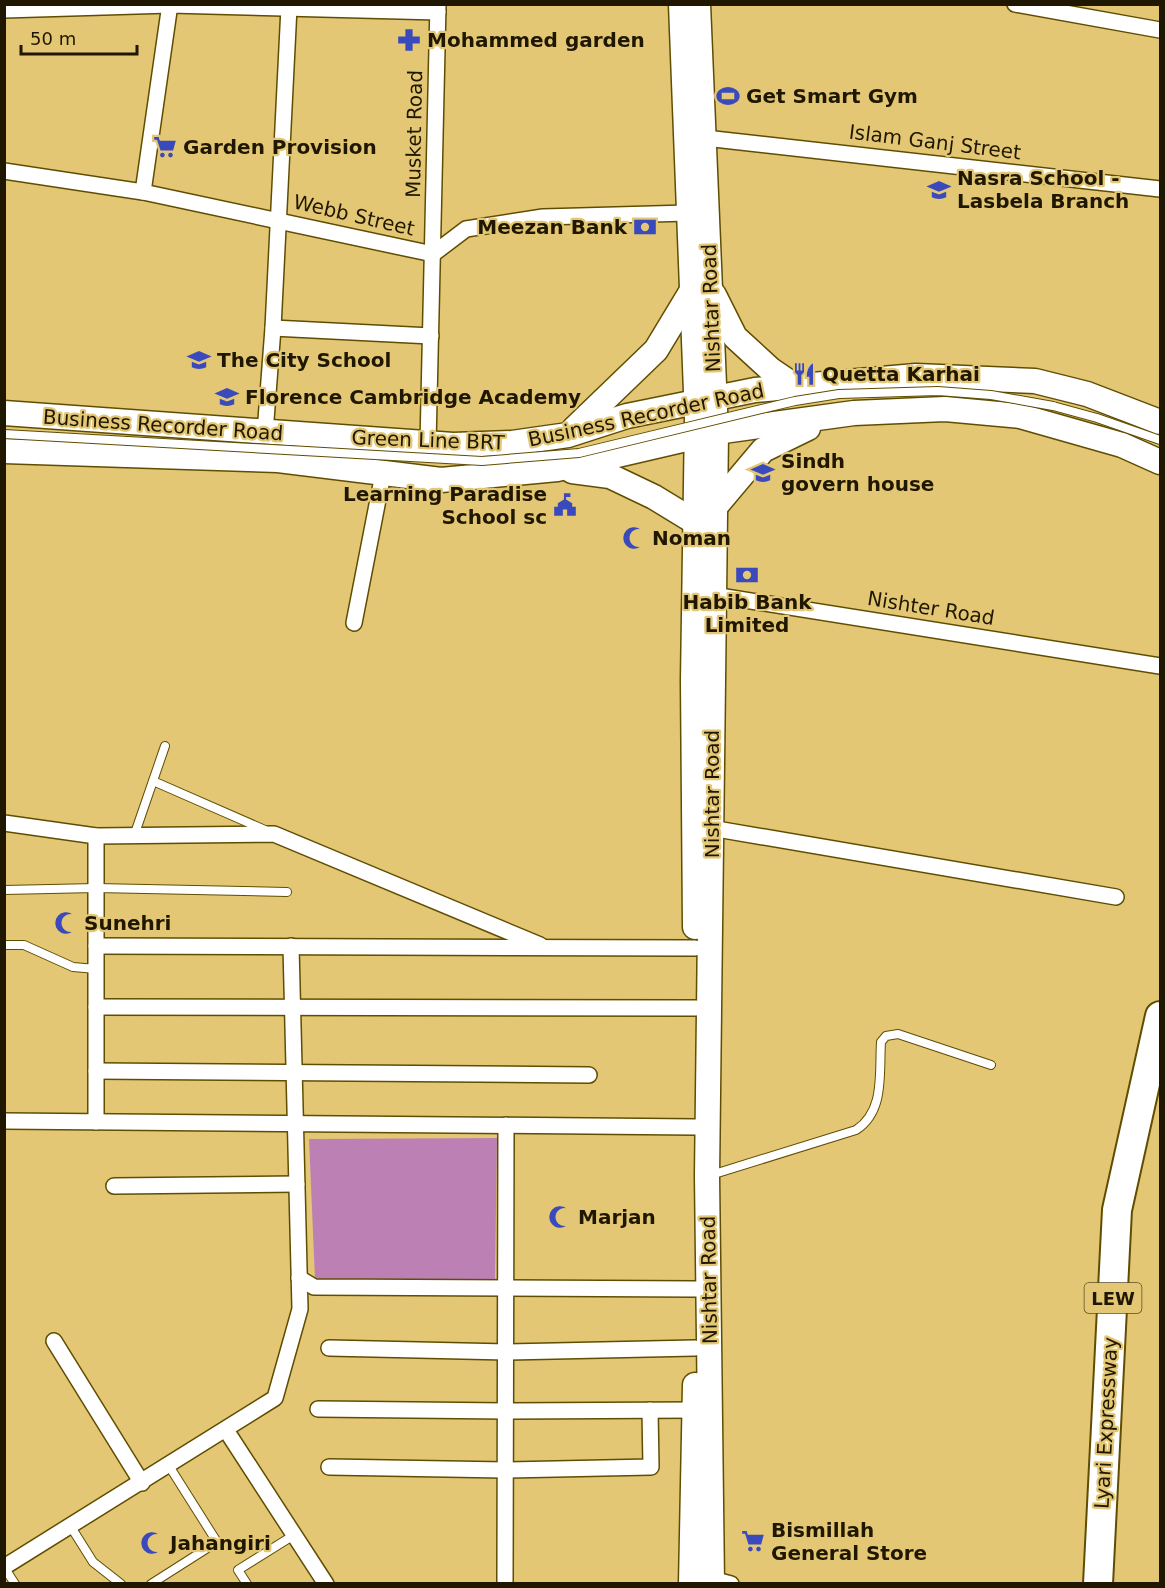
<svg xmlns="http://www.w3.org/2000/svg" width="1165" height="1588" font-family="'DejaVu Sans',sans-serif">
<rect width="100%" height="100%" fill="#e3c774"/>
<polygon fill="#bd80b5" points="497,1138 495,1279 315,1279 309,1139"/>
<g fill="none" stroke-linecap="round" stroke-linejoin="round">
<g stroke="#604d02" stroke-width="10">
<g id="lane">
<polyline points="1053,406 1097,418 1160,440"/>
<polyline points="153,781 265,830"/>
<polyline points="134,836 165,746"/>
<polyline points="4,890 96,888 287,892"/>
<polyline points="4,945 24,945 73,967 96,969"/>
<path d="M711,1175L856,1130C885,1111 879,1074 881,1042L886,1036L898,1034L991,1065"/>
<polyline points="71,1527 93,1562 121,1584"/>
<polyline points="4,1567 15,1584"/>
<polyline points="151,1584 217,1542 169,1466"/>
<polyline points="247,1584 238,1570 294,1535"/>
</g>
</g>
<g stroke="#604d02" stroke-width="18">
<g id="street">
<polyline points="1015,4 1160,30"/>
<polyline points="4,10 170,5 438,12"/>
<polyline points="705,138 1160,189"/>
<polyline points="4,171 143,192 433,254 466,229 543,217 688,213"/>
<polyline points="143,192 170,4"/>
<polyline points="273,328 431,336"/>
<polyline points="265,433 273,328 289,7"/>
<polyline points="428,444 438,4"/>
<polyline points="707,594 1160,666"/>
<polyline points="354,623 383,474"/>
<polyline points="4,823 96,836 274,834 540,945"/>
<polyline points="705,827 1116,897"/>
<polyline points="96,946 695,948"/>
<polyline points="96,1007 696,1008"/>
<polyline points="96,1071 589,1075"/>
<polyline points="4,1121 696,1127"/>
<polyline points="96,1122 96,836"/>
<polyline points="114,1186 297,1184"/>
<polyline points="299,1278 314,1287 696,1289"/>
<polyline points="54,1341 142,1483"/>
<polyline points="329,1348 507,1352 695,1348"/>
<polyline points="318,1409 506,1411 694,1410"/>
<polyline points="226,1430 326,1584"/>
<polyline points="329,1467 505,1470 651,1467 650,1410"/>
<polyline points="4,1567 275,1398 300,1309 291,946"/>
<polyline points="712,1579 731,1584"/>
<polyline points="505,1584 506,1125"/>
</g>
</g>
<g stroke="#604d02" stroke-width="27">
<g id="primary">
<polyline points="681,4 697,418 693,681 695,927"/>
<polyline points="698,4 716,432 707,1176 712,1584"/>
<polyline points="714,295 735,337 771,370 796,387"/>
<polyline points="4,413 453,445 512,443 568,435 627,416 755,390 916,376 1035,381 1087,394 1160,422"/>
<polyline points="574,429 656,350 691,292"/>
<polyline points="4,451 278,460 441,480 557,469 716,432 854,413 945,409 1020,416 1122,445 1160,462"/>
<polyline points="572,471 610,476 654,497 695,522"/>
<polyline points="715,507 763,450 808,428"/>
<polyline points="691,1584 695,1385"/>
</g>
</g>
<g stroke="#604d02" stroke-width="32">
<polyline id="highway" points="1098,1584 1117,1210 1160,1016"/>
</g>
<use href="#lane" stroke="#fff" stroke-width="8"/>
<use href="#street" stroke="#fff" stroke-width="15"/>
<use href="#primary" stroke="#fff" stroke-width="24"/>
<use href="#highway" stroke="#fff" stroke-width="28"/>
<g stroke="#604d02" stroke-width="10" stroke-linecap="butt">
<polyline id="lane-bridge" points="4,434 482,461 579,453 795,401 839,394 938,391 991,395 1053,406"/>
</g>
<use href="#lane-bridge" stroke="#fff" stroke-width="8"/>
</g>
<defs>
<g id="pharmacy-bare" transform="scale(1.8)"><path d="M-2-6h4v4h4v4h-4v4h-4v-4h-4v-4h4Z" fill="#3a4abd" stroke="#e3c774" stroke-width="2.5" paint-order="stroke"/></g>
<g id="stadium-bare" transform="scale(1.8)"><path d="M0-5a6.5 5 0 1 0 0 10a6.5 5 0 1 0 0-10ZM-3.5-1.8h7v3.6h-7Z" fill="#3a4abd" stroke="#e3c774" stroke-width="2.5" paint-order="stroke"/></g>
<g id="supermarket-bare" transform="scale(1.8)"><path d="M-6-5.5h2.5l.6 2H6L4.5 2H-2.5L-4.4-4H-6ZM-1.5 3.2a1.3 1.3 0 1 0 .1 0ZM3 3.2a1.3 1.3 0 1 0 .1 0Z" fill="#3a4abd" stroke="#e3c774" stroke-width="2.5" paint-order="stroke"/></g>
<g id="school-bare" transform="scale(1.8)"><path d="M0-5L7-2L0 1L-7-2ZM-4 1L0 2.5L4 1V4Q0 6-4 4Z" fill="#3a4abd" stroke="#e3c774" stroke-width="2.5" paint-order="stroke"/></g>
<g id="bank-bare" transform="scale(1.8)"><path d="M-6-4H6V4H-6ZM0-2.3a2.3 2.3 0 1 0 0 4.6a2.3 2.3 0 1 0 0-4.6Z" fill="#3a4abd" stroke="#e3c774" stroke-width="2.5" paint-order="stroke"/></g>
<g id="restaurant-bare" transform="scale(1.8)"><path d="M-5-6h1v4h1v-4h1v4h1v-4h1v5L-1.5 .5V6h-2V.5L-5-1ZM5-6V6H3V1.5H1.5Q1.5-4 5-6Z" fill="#3a4abd" stroke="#e3c774" stroke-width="2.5" paint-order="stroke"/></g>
<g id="university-bare" transform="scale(1.8)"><path d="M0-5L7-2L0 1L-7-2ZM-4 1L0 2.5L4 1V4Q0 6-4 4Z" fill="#3a4abd" stroke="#e3c774" stroke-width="2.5" paint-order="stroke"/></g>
<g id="civic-bare" transform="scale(1.8)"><path d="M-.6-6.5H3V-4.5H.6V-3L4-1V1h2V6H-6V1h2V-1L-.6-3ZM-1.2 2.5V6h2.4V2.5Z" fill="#3a4abd" stroke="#e3c774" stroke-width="2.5" paint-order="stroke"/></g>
<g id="mosque-bare" transform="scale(1.8)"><path d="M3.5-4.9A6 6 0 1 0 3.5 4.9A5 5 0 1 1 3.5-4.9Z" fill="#3a4abd" stroke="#e3c774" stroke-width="2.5" paint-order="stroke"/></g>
</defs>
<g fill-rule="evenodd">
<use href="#pharmacy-bare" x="409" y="40"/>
<use href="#stadium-bare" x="728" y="96"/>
<use href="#supermarket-bare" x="165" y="147"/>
<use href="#school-bare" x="939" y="190"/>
<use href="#bank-bare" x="645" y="227"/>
<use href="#school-bare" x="199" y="360"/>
<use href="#restaurant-bare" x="804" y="374"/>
<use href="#school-bare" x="227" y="397"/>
<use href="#university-bare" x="763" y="473"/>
<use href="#civic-bare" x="565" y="505"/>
<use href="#mosque-bare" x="634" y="538"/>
<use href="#bank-bare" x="747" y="575"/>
<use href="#mosque-bare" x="66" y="923"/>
<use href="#mosque-bare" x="560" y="1217"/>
<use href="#supermarket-bare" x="753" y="1541"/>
<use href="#mosque-bare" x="152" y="1543"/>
</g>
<g text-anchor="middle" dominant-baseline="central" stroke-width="4.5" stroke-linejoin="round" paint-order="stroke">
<rect fill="#e3c774" stroke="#5a4c23" stroke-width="1.5" x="1084.5" y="1283" width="57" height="30" rx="4.5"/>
<g font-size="18" font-weight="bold" fill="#1f1700">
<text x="1113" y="1298">LEW</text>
</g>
<g font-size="20" font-weight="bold" fill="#1f1700" stroke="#e3c774" text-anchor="start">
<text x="427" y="40">Mohammed garden</text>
<text x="746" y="96">Get Smart Gym</text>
<text x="183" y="147">Garden Provision</text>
<text x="957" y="178">Nasra School -<tspan x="957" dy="23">Lasbela Branch</tspan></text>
<text x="627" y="227" text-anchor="end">Meezan Bank</text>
<text x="217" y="360">The City School</text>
<text x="822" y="374">Quetta Karhai</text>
<text x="245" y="397">Florence Cambridge Academy</text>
<text x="781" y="461">Sindh<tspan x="781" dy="23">govern house</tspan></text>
<text x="547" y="494" text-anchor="end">Learning Paradise<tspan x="547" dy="23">School sc</tspan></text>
<text x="652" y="538">Noman</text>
<text x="747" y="602" text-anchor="middle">Habib Bank<tspan x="747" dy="23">Limited</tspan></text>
<text x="84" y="923">Sunehri</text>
<text x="578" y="1217">Marjan</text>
<text x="771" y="1530">Bismillah<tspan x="771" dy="23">General Store</tspan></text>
<text x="170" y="1543">Jahangiri</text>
</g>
<g font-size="20" fill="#1f1700" stroke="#e3c774">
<text transform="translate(414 134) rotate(-89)">Musket Road</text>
<text transform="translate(935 142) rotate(7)">Islam Ganj Street</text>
<text transform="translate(354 215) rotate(13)">Webb Street</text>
<text transform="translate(711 308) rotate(-92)">Nishtar Road</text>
<text transform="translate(646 415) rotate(-12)">Business Recorder Road</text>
<text transform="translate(163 425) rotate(4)">Business Recorder Road</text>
<text transform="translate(428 440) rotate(2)">Green Line BRT</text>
<text transform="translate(931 608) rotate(9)">Nishter Road</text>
<text transform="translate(712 794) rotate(-90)">Nishtar Road</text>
<text transform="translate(709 1280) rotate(-91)">Nishtar Road</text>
<text transform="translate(1106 1423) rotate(-87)">Lyari Expressway</text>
</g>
</g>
<rect width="1165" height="1588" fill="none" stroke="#1f1700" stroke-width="12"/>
<path d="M21 45v9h116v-9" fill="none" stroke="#1f1700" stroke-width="3"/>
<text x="30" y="45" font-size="18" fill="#1f1700" stroke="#e3c774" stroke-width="4.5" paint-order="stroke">50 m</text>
</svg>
